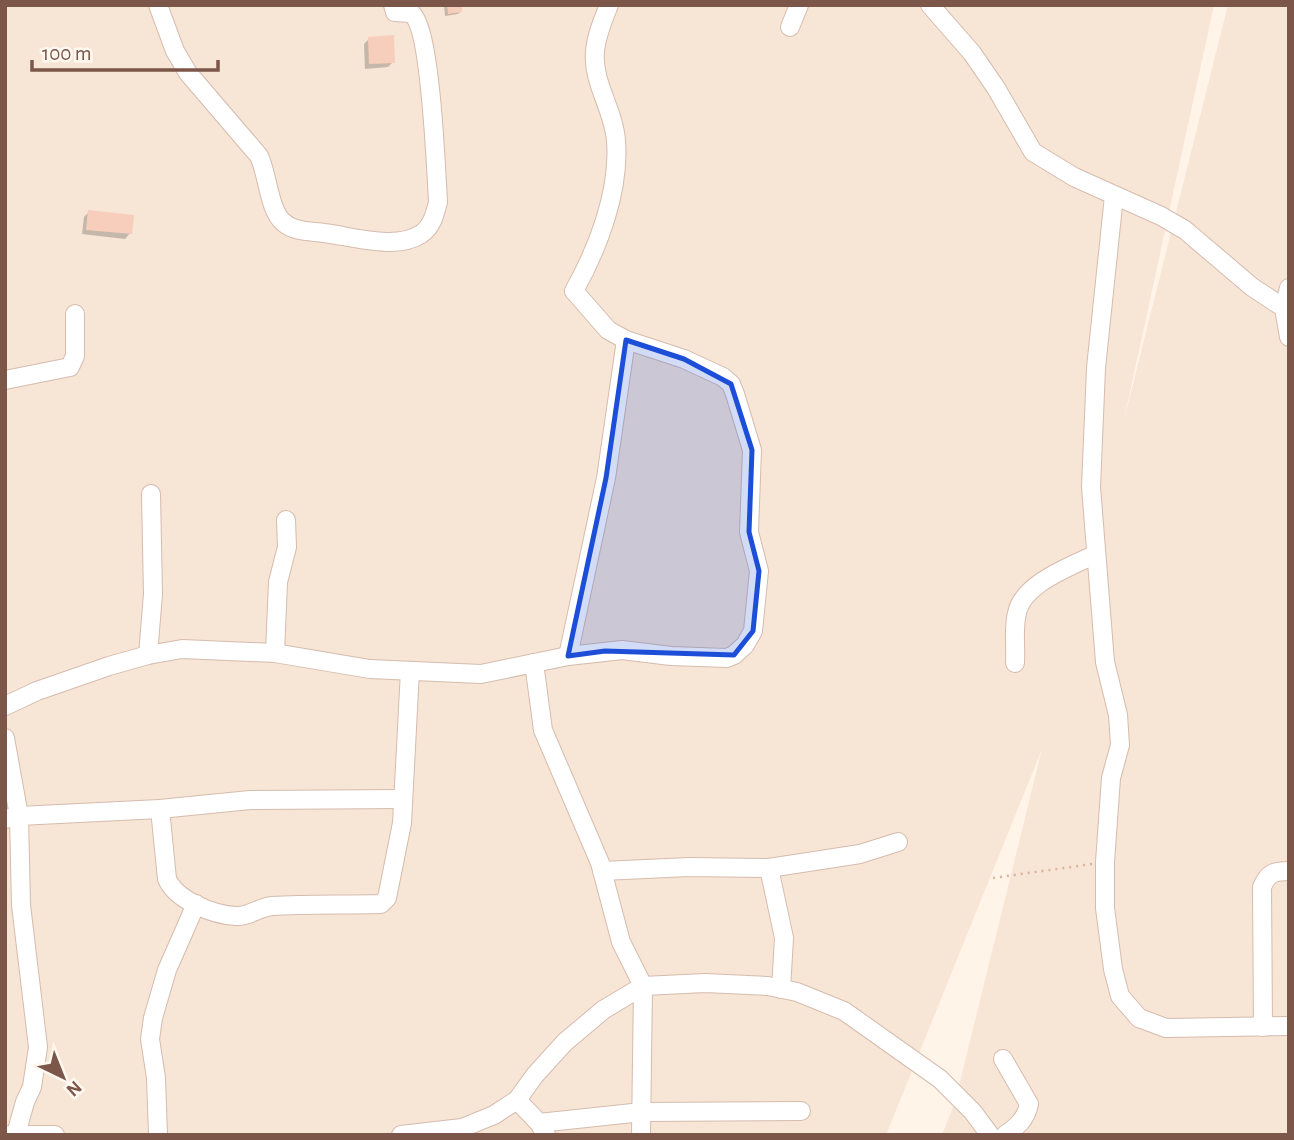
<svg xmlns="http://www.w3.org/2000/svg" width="1294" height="1140" font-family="'Alegreya Sans',sans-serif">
<rect width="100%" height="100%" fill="#fff4e7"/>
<polygon fill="#f7e5d5" points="5,5 1214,5 1123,424 1228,5 1289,5 1289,1135 942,1135 955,1102 1042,749 886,1135 5,1135"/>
<g fill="#0003">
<polygon points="444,5 460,5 461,11 458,14 445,16"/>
<polygon points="369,39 393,62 388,67 365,69 364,44"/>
<polygon points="89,212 130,233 125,239 82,234 84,217"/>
</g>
<g fill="#f7cebc">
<polygon points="447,5 462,5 462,12 448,14"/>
<polygon points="394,35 395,63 369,64 368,37"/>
<polygon points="88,210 134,215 132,234 86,230"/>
</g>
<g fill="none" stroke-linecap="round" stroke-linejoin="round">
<g stroke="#d5bcae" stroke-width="20">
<g id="minor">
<path d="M158,5L175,51L188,73L259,156C268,175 269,210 283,222C294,232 310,231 324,233C351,236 396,251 421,234C432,227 435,214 438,202C436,171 431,27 411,13L395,12L393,5"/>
<polyline points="930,5 972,53 996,88 1033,152 1074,177 1161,216 1185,230 1252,287 1284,308 1289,309"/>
<polyline points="790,27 799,5"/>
<polyline points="1114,196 1096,368 1091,487 1105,662 1118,715 1120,745 1111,778 1105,862 1105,908 1113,969 1120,996 1139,1018 1166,1028 1289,1026"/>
<polyline points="1289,288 1284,308 1289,337"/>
<polyline points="5,380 70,367 75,356 75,314"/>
<polyline points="275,653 278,582 287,547 286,520"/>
<polyline points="148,655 153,594 151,494"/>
<polyline points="568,656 606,478 626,340"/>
<polyline points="534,663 543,730 600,863 621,942 643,986 641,1135"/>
<path d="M1015,663C1016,647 1013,628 1017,613C1023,583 1072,566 1096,554"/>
<path d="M5,706L37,691L109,666L148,655L182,649L275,653L370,669L481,674L568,656L622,650L671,656L727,658L734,655L745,645L753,631L759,571L749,532L752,450L735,394L731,384L723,377L684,359L626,340L608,330L574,291C598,248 620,191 616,141C614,110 592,82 595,52C596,36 603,20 609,5"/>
<polyline points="5,738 19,816 21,905 38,1047 32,1087 25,1102 16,1134"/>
<path d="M160,809L167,879C176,900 213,915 236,916C249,917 259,907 272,906C308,904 345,905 381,904L387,898L402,823L410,671"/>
<polyline points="5,819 19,816 160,809 250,800 403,799"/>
<polyline points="769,868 784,938 781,989"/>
<polyline points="602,871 689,867 769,868 860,854 898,842"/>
<path d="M1263,1027L1262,887C1268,873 1274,871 1289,871"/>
<path d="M1003,1059L1029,1104C1026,1119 1017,1127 1005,1135"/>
<polyline points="517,1100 539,1123 546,1135"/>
<polyline points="539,1123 642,1112 801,1111"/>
<polyline points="8,1135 55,1135"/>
<polyline points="158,1135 156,1078 150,1039 153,1018 167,970 196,904"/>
<polyline points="401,1135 462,1128 494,1115 517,1100 535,1075 565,1042 603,1010 643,986 705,983 768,986 797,992 844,1011 940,1079 973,1112 990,1135"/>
</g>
</g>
<polyline stroke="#ddb19e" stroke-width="2.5" stroke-dasharray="2 5" stroke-linecap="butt" points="993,878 1092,864"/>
<use href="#minor" stroke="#fff" stroke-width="18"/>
</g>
<path fill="#1d4ed8" fill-opacity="0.2" stroke="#1d4ed8" stroke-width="5" stroke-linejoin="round" d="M626,340L684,359L731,384L752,450L749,532L759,571L753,631L734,655L605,651L568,656L606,478Z"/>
<rect width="1294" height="1140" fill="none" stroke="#7c5648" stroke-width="14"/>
<g transform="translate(63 1077) rotate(137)" stroke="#fff8f0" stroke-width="5" paint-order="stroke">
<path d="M0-5L12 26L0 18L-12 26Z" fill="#7c5648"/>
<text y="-10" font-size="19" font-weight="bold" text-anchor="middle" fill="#7c5648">N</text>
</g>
<path d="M32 60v10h186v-10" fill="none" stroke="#7c5648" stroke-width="3.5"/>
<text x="42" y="60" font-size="21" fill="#7c5648" stroke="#fff8f0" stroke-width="5" paint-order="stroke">100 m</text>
</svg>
